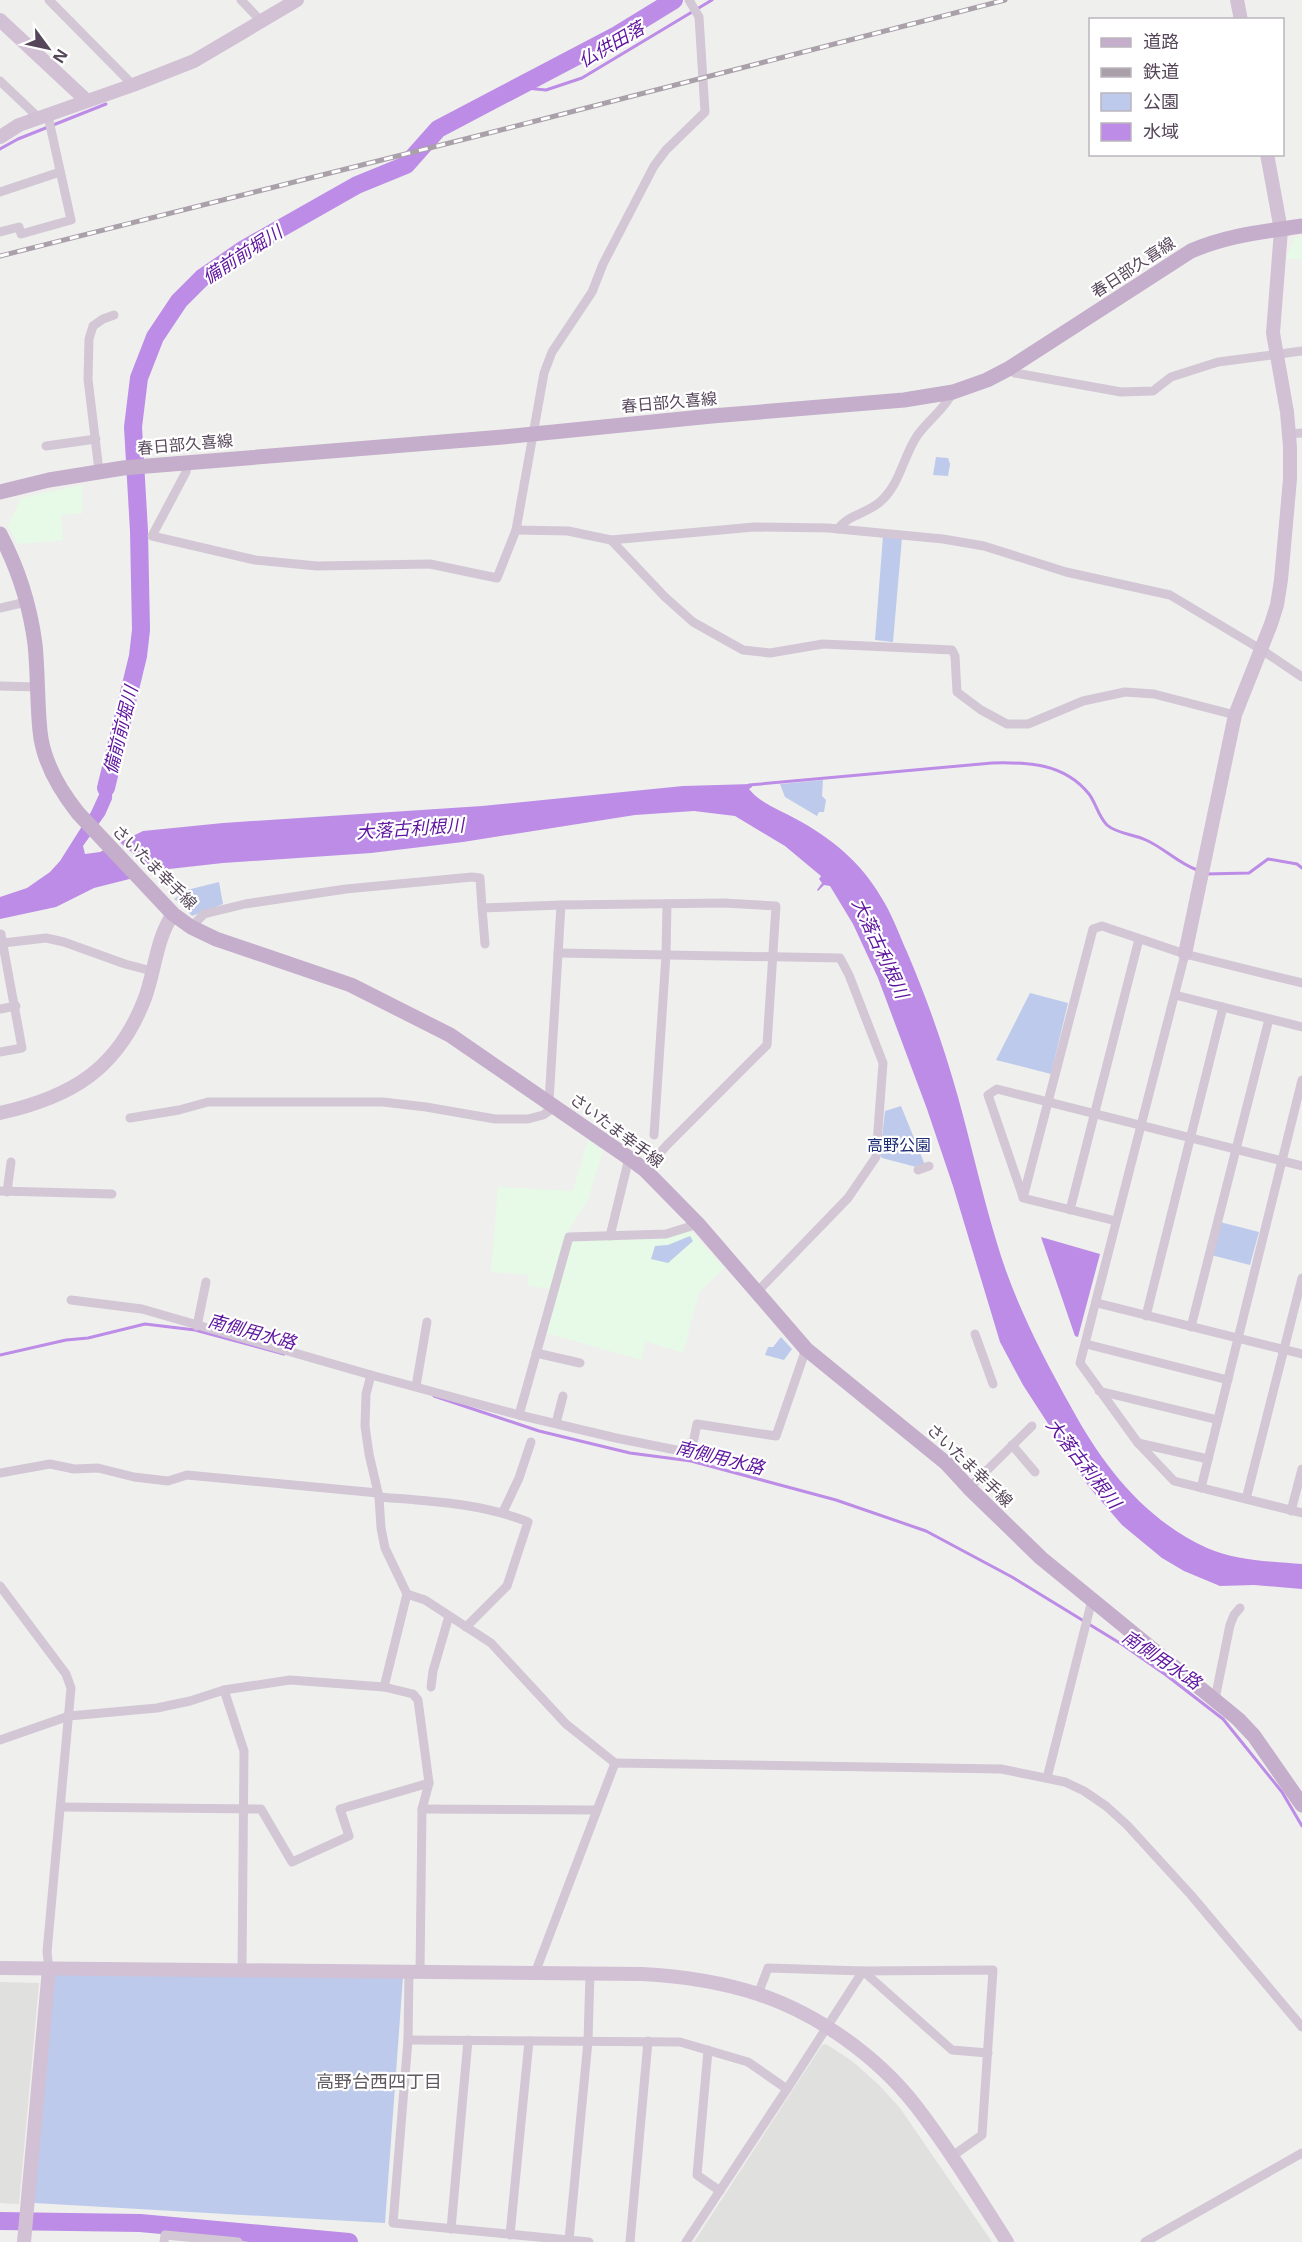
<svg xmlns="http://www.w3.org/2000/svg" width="1302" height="2242" font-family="'Open Sans','Noto Sans JP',sans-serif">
<rect width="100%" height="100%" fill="#eff0ed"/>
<g fill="#e6fae7">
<polygon points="1302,237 1302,259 1286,259 1295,238"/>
<polygon points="82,485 83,513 61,515 63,540 18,544 8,526 21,498"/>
<polygon points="588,1140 603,1151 588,1199 566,1235 689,1229 724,1268 699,1292 683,1353 646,1341 642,1360 546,1333 555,1290 528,1285 529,1275 491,1272 498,1187 573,1191"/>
</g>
<g fill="#e0e0de">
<polygon points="0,1982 39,1983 19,2204 0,2203"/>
<polygon points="826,2044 852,2061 879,2085 900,2108 992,2242 694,2242 822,2045"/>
</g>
<g fill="#bdcaeb">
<polygon points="936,457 948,458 950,464 948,476 933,475"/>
<polygon points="883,536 902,538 893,642 875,640"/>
<polygon points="823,780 822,796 826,800 824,812 819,812 817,816 785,797 780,784"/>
<polygon points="219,882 223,904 192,916 179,902 174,899 187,890"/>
<polygon points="1030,993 1068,1003 1051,1074 996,1060"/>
<polygon points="901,1106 925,1165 920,1168 882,1158 880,1155 885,1111"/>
<polygon points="1220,1222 1259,1232 1250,1265 1211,1255"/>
<polygon points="690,1236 693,1241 668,1263 651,1259 655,1246 668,1245"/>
<polygon points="781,1337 792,1349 784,1360 765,1355 768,1347 773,1347"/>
<polygon points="53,1974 403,1977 385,2223 34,2203"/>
</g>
<g fill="#bc8ce6">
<path d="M113,764L112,799L105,815L83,846L85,854L100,852L143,831L223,823L482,806L683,786L752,784V787L749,789C761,804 780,810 796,819C831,838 861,862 881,897C892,914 899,934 907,952C927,999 944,1047 958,1097C971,1144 982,1193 996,1240C1013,1299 1041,1353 1071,1407C1103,1466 1144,1519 1207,1548C1233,1560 1273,1562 1302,1564V1589L1254,1585L1220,1586L1184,1571L1162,1558L1122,1525L1089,1487L1023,1385L1000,1342L953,1186L927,1109L878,978L853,924L830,886L824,885L818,891L817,890L822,883L819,879L821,876L785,846L735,816L694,811L635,815L463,842L371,853L223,863L169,869L94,888L56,907L0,919V897L27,888L50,872L60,861L91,812Z"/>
<polygon points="1041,1237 1100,1254 1078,1337 1075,1336"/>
</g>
<polygon fill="#eff0ed" points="117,840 135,855 153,876 132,880 102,848"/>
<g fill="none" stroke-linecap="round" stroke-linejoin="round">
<g stroke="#bc8ce6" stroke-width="3">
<polyline points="516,87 546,90 582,78 712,0"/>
<polyline points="0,149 18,139 106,104"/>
<path d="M749,785L992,763C1028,762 1064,763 1089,794C1096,803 1098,816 1107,825C1117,834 1134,834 1146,840C1164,848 1178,863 1197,870"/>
<polyline points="1206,874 1249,873 1268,859 1297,864 1302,868"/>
<polyline points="0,1355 66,1340 88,1338 145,1324 195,1330 284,1354"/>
<polyline points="434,1396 539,1431 630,1453 691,1461 836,1500 926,1531 1012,1577 1123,1645 1166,1675 1223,1719 1282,1792 1302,1826"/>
</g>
<g stroke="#bc8ce6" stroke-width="18">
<polyline points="106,788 138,656 141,630 139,531 133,427 139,378 155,337 179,301 202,278 244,249 357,185 406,165 438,129 617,35 674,0"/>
<polyline points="0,2221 140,2223 349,2242"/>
</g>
<g stroke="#d3c7d6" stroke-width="9">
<polyline points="49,0 133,85"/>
<polyline points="241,0 261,21"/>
<polyline points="0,81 40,119"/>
<polyline points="0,192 60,172"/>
<polyline points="0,232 19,227 21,234 71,220 48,116"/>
<polyline points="1008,369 1015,373 1121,392 1153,391 1171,377 1218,362 1302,351"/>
<polyline points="1289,434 1302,433"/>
<polyline points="46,446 96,439"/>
<polyline points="188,462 186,472 152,536 255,560 317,566 430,564 497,578 516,530 544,373 552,352 592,292 603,264 654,166 666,150 705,112 699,17 689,0"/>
<polyline points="99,471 88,379 89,339 93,326 103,319 114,315"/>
<path d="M838,529C847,515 869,513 881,501C900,484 903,457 917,436C928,420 944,410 953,392"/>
<polyline points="516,530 568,531 611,540 754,527 828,528 943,539 984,546 1066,572 1170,595 1262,650 1302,677"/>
<polyline points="611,540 665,597 693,622 743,650 770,653 823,644 952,650 955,656 957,692 981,710 1007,724 1028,724 1083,701 1125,692 1154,694 1235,715"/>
<polyline points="0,608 26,602"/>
<polyline points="0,686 38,687"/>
<polyline points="482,908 485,944"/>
<polyline points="191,927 204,914 245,904 346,889 472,877 480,878 482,908 561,905"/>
<polyline points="3,943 46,938 64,942 125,964 152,971"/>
<polyline points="558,953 840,958 849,975 883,1063 876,1157 848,1198 757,1292"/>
<polyline points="1185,954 1080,1363 1138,1443 1174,1481 1302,1513"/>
<polyline points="1175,995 1302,1027"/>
<polyline points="0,1009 16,1006"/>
<polyline points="0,1052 22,1048 1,934"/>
<polyline points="549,1102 561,905 724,903 776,906 767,1045 667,1145 645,1170"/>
<polyline points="130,1118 179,1110 208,1102 383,1102 426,1107 495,1119 528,1119 543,1115 555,1107"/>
<polyline points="654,1135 666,955 667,904"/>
<polyline points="918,1170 929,1166"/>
<polyline points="0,1191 112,1194"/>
<polyline points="7,1192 11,1162"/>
<polyline points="1023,1197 988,1095 997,1089 1302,1166"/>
<polyline points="1070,1210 1139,939"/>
<polyline points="1116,1221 1023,1198 1093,929 1102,926 1185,954 1302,983"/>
<polyline points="610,1236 629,1158"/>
<polyline points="71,1300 142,1309 371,1375"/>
<polyline points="1097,1303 1302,1354"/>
<polyline points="1146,1316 1223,1007"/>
<polyline points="197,1326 206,1282"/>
<polyline points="1191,1327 1269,1019"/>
<polyline points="975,1334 993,1384"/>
<polyline points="1086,1344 1228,1380"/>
<polyline points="536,1353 580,1363"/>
<polyline points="416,1386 427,1322"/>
<polyline points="1099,1391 1218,1420"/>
<polyline points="519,1415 616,1438 691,1453 697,1424 776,1436 806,1349"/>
<polyline points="556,1423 563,1396"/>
<polyline points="1138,1443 1208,1459"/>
<polyline points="1012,1445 1035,1472"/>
<polyline points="0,1473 50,1464 74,1469 98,1468 134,1477 168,1481 187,1475 378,1493"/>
<polyline points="969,1488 1032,1426"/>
<polyline points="1201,1488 1302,1080"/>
<path d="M379,1497C429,1501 481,1503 528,1522L507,1586L466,1627"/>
<polyline points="1246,1499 1302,1278"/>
<polyline points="1291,1511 1302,1469"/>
<polyline points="503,1512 519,1478 531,1442"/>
<polyline points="0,1586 66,1674 71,1688 47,1952 49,1969"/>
<polyline points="407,1594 425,1600 491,1643 566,1724 615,1763"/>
<polyline points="384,1687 413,1694 418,1700 429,1783 422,1809 420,1972"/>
<polyline points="431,1687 433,1671 449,1616"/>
<polyline points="224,1690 244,1751 242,1970"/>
<polyline points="1215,1699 1230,1625 1234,1615 1240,1608"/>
<polyline points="0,1740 69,1716 157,1708 190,1701 224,1690 290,1680 384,1687 407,1594 385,1548 381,1528 379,1497 369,1454 365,1426 366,1394 371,1375 519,1415 569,1237 666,1234 698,1224"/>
<polyline points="1047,1778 1092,1600"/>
<polyline points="61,1807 261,1809 292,1862 349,1836 340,1809 429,1783"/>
<polyline points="422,1809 597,1810"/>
<polyline points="409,1972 408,2040 393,2223 569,2240"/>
<polyline points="535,1973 615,1763 1001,1769 1065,1782 1084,1791 1106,1806 1127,1825 1191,1895 1302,2027"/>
<polyline points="758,1994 768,1968 863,1971 952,2050 988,2053"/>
<polyline points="408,2040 680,2042 748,2062 787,2089 863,1971 993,1970 982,2135 951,2157"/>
<polyline points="708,2050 697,2175 720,2191"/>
<polyline points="451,2229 468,2040"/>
<polyline points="510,2235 529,2041"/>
<polyline points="164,2242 165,2235 238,2242"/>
<polyline points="589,2242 569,2240 588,2041 590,1974"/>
<polyline points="630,2242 648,2041"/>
<polyline points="686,2242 787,2089"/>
<polyline points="1145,2242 1302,2153"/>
</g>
<g stroke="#d2c0d5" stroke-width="14">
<polyline points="1237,0 1241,20"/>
<polyline points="0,20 86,100"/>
<polyline points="0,137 19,125 133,85 194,61 297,0"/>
<polyline points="1185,954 1235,715 1271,624 1277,605 1281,580 1290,479 1290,447 1287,412 1273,333 1281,230 1267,154"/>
<path d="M0,1113C72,1097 118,1069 145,998C155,971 156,939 173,914"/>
<path d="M0,1968L642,1974C680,1976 721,1982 758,1994C818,2014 877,2056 916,2106C949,2149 978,2196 1007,2242"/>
<polyline points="24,2242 49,1969"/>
</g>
<g stroke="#c5aecb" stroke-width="15">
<path d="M0,492L49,480L123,468L503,437L712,416L904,400L953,392L987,380L1008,369L1191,251C1228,235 1262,232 1302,226"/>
<path d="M0,534C18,568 30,606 35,644C38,673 37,702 40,731C43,762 59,789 78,813L173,914L191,927L216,939L351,985L450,1035L629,1158L645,1170L698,1224L806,1349L946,1463L969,1488L1041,1558L1238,1719L1254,1736L1302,1805"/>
</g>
<g stroke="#a9a0aa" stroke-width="5">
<polyline id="rail" points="0,256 489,133 1005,0"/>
</g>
<use href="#rail" stroke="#fff" stroke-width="3" stroke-dasharray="9" stroke-linecap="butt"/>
</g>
<g text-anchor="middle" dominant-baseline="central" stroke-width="4.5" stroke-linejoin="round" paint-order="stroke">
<g font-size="16" fill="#554659" stroke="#fff">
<text transform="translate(1133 267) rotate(-33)">春日部久喜線</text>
<text transform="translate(669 402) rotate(-5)">春日部久喜線</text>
<text transform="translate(185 444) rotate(-5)">春日部久喜線</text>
<text transform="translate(155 867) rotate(45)">さいたま幸手線</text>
<text transform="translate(617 1130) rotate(37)">さいたま幸手線</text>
<text transform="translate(970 1465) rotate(44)">さいたま幸手線</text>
</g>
<g font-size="16" fill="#1c2c76" stroke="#fff">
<text x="899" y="1145">高野公園</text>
</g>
<g font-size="18" font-style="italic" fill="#5e149e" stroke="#fff">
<text transform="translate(611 44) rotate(-30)">仏供田落</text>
<text transform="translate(242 254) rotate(-33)">備前前堀川</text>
<text transform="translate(120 730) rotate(-76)">備前前堀川</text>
<text transform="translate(410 828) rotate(-4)">大落古利根川</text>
<text transform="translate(881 948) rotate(65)">大落古利根川</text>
<text transform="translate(252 1331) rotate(15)">南側用水路</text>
<text transform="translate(720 1457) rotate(14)">南側用水路</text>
<text transform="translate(1084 1463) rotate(52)">大落古利根川</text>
<text transform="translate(1162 1659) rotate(34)">南側用水路</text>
</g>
<g font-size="18" fill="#605a61" stroke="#fff">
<text x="379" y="2081">高野台西四丁目</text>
</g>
</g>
<rect x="1089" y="18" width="195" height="138" fill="#ffffff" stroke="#bbb5bd" stroke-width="1.5"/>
<rect x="1101" y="38" width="30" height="9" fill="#c5aecb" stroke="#bbb5bd" stroke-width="1.5"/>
<text x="1143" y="48" font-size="18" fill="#554659">道路</text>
<rect x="1101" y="68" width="30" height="9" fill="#a9a0aa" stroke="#bbb5bd" stroke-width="1.5"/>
<text x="1143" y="78" font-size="18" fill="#554659">鉄道</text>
<rect x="1101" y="93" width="30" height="18" fill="#bdcaeb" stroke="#bbb5bd" stroke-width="1.5"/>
<text x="1143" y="108" font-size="18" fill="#554659">公園</text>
<rect x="1101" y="123" width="30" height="18" fill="#bc8ce6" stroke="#bbb5bd" stroke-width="1.5"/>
<text x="1143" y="138" font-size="18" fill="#554659">水域</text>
<g transform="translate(48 48) rotate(123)" stroke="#ffffff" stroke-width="4.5" paint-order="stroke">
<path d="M0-4.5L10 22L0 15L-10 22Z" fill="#554659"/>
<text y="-9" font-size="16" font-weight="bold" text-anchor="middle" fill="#554659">N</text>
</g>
</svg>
